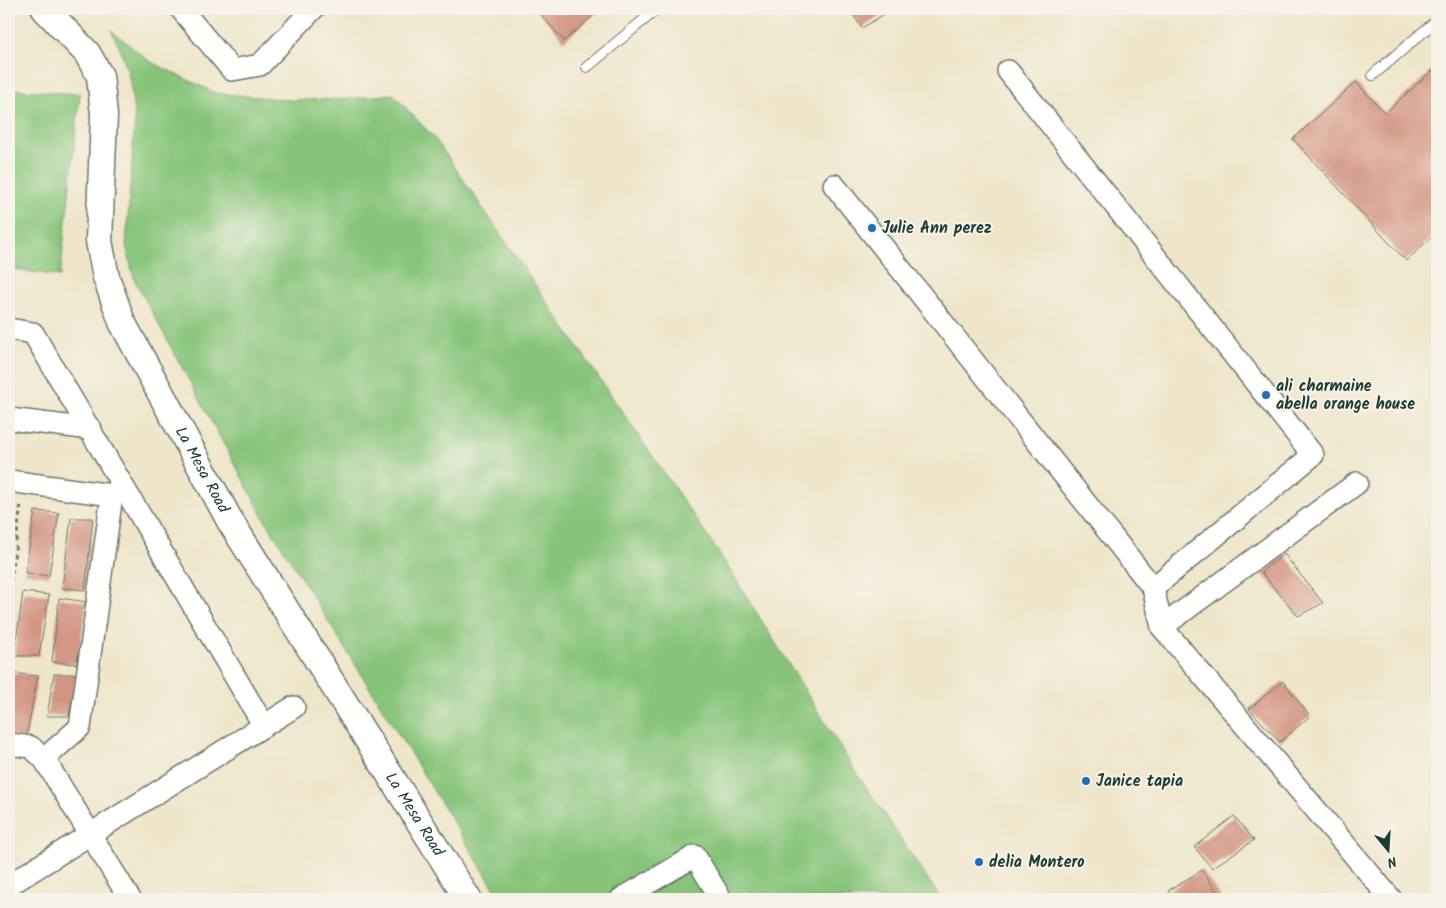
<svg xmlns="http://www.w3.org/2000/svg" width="1446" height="908" font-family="Kalam,sans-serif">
<rect width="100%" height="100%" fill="#f7f3e8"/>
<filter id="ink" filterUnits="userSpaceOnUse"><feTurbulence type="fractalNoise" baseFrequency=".02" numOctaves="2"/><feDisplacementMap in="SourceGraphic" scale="10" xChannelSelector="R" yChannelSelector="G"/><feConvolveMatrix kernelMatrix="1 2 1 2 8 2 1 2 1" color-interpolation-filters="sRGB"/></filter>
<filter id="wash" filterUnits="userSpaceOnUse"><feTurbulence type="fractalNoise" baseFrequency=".0096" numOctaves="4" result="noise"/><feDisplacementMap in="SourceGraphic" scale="20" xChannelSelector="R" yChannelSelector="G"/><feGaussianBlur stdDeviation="1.12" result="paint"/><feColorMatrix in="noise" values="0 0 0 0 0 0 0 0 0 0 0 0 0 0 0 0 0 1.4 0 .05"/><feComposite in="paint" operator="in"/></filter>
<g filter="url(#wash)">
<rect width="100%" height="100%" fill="#efe5ca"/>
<g fill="#87c47a" stroke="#538057">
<polygon points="111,30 149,61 215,93 290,100 348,99 393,94 436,140 723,559 854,769 941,899 501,899 264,518 134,279 126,245 135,119 129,76 121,51"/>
<polygon points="9,89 80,94 60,276 9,269"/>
</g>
<g id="blocks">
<g fill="#d39583">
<polygon points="536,9 601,9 564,41"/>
<polygon points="849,9 892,9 862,28"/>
<polygon points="1437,66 1437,232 1406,261 1293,139 1356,82 1385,113"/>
<polygon points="35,511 59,513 49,576 25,573"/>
<polygon points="71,518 93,518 85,590 62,588"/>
<polygon points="1284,554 1323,603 1298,616 1261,572"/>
<polygon points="23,592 49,595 39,656 14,656"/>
<polygon points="59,598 87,602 77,664 52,662"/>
<polygon points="10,673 38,676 26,738 9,736"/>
<polygon points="54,674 77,674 69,716 47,716"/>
<polygon points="1283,681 1310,716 1280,742 1249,709"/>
<polygon points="1234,816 1254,840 1212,868 1194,847"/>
<polygon points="1202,870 1222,899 1175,899 1168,891"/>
</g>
</g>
</g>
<g filter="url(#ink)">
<use href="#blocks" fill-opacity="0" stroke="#687868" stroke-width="1"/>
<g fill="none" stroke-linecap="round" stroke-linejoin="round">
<g stroke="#687868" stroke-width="12">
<g id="service">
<polyline points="587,67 657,9"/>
<polyline points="1373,75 1437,20"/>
</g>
</g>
<g stroke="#687868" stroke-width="24">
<g id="minor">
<polyline points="181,9 232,70 260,65 313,9"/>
<polyline points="1008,71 1313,455 1153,588"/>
<polyline points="834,185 1153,588 1162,627 1391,899"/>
<polyline points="9,329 33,333 264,726"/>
<polyline points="9,419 91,429"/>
<polyline points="9,481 112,495 80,727 44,759"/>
<polyline points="1162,627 1357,483"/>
<polyline points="9,744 31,747 44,759 130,899"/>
<polyline points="9,885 294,707"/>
<polyline points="621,899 695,856 721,899"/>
</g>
</g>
<g stroke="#687868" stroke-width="29">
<g id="tertiary">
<path id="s1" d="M45,9L87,53L100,76L104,115L99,241L106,277L122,322L230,521L468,899"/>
</g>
</g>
<polyline stroke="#687868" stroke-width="3" stroke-dasharray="4 4" stroke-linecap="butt" points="9,597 21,504"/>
<use href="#service" stroke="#fff" stroke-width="10"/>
<use href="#minor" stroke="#fff" stroke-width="21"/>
<use href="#tertiary" stroke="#fff" stroke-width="26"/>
</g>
</g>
<g fill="#1f6fb2" stroke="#f7f3e8" stroke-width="2">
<circle cx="872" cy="228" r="5"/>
<circle cx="1266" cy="395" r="5"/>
<circle cx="1086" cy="781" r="5"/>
<circle cx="979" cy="862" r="5"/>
</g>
<g text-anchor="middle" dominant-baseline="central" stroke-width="4" stroke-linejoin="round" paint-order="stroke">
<g font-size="16" font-weight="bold" fill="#1f3d34" stroke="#f7f3e8" text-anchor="start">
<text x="882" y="228">Julie Ann perez</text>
<text x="1276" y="386">ali charmaine<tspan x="1276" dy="18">abella orange house</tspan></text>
<text x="1096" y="781">Janice tapia</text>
<text x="989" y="862">delia Montero</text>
</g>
<g font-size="16" fill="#1f3d34" stroke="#f7f3e8">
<text stroke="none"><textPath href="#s1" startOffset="505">La Mesa Road</textPath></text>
<text stroke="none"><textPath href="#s1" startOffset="910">La Mesa Road</textPath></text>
</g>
</g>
<rect width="1446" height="908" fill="none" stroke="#f7f3e8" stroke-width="30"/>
<g transform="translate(1388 850) rotate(162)" stroke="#f7f3e8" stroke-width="4" paint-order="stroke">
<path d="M0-4L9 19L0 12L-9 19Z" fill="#1f3d34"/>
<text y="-8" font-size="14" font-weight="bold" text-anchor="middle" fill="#1f3d34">N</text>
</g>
</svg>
